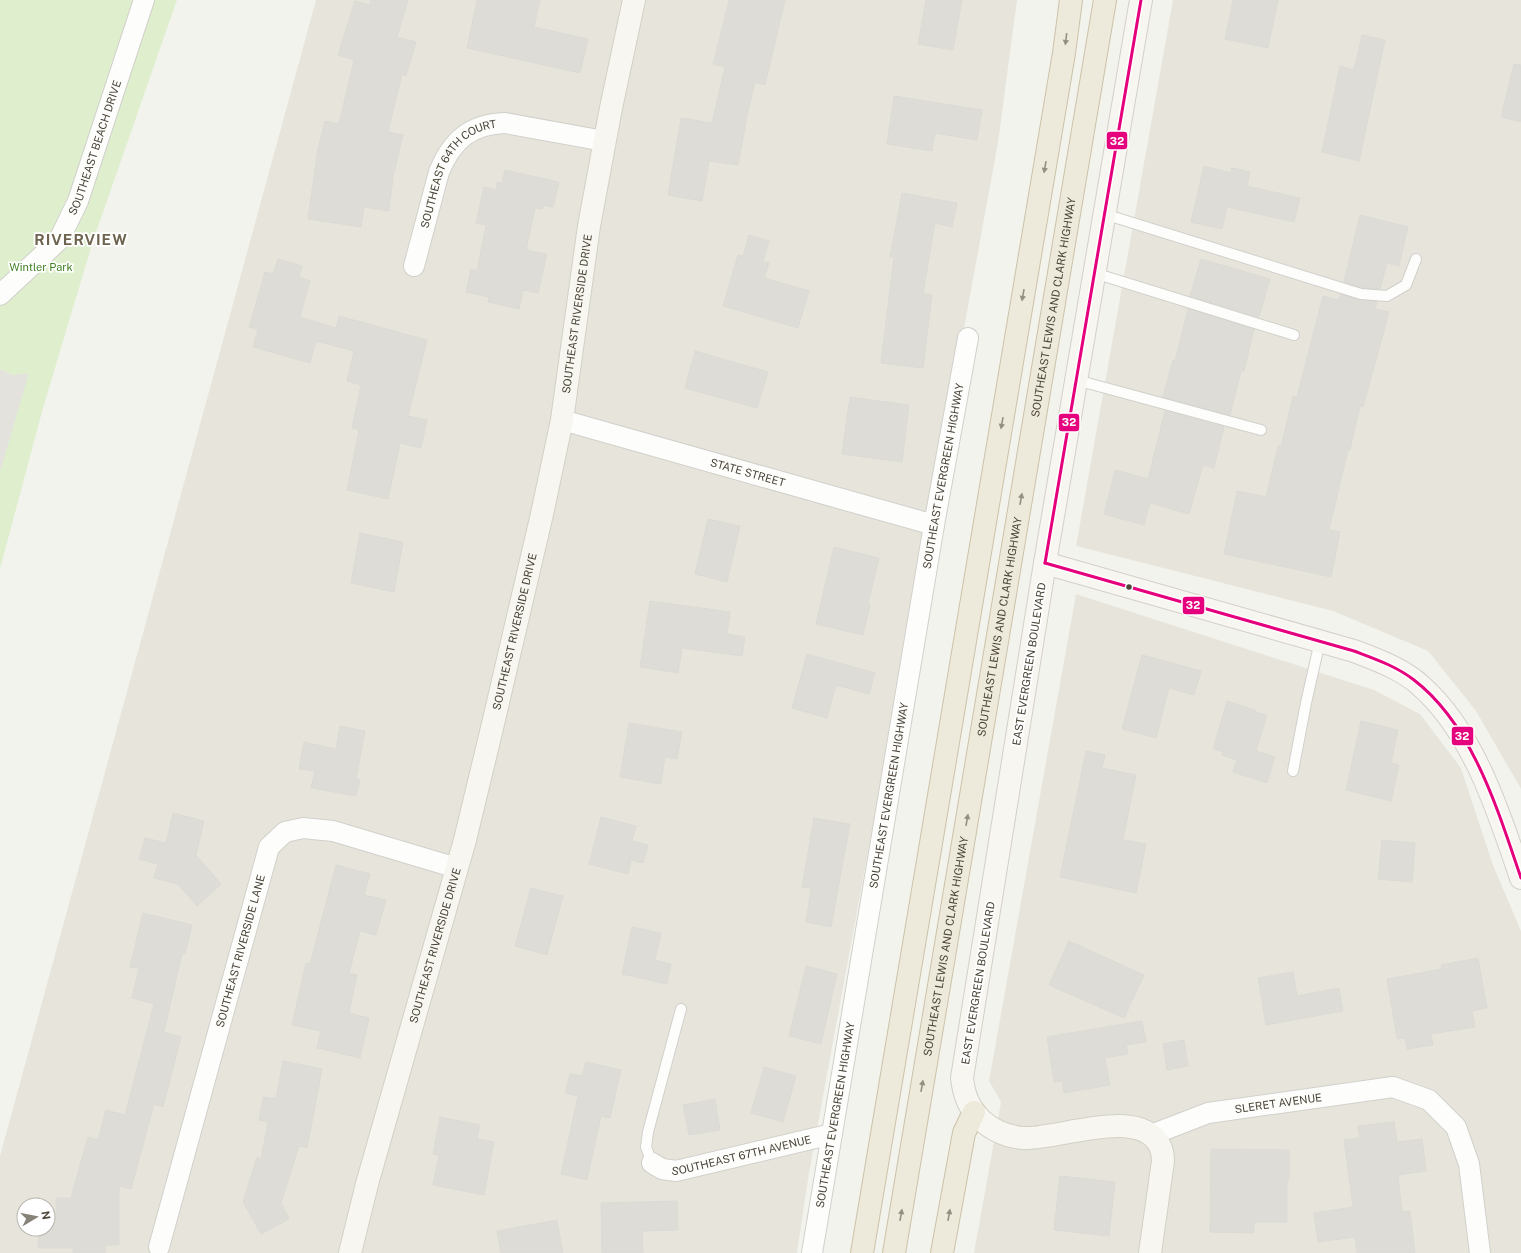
<svg xmlns="http://www.w3.org/2000/svg" width="1521" height="1253" font-family="'Public Sans',sans-serif">
<rect width="100%" height="100%" fill="#f3f3ee"/>
<g fill="#e7e5db" fill-rule="evenodd">
<path d="M316,0H1017L998,143L809,1173L797,1253H0V1156ZM24,1205H48V1229H24Z"/>
<polygon points="1173,0 1521,0 1521,789 1476,711 1428,651 1333,611 1076,546"/>
<polygon points="1076,594 1374,690 1420,714 1461,768 1493,865 1521,931 1521,1253 974,1253 1001,1102 989,1081"/>
</g>
<polygon fill="#dfefce" points="0,0 177,0 93,241 43,408 0,569"/>
<polygon fill="#e3e2dd" points="0,369 13,375 29,373 0,472"/>
<g fill="#dddcd6" stroke="#dcdad4">
<polygon points="371,0 408,0 397,37 416,42 406,76 402,74 388,132 403,135 393,177 389,211 364,207 361,227 308,219 318,148 325,121 339,124 354,60 338,55 355,1 370,5"/>
<polygon points="477,0 540,0 534,27 588,39 580,73 467,48"/>
<polygon points="729,0 785,0 765,85 755,82 747,116 738,165 709,161 702,201 668,195 681,118 712,123 725,67 713,64"/>
<polygon points="926,0 962,0 953,50 918,44"/>
<polygon points="1233,0 1278,0 1268,48 1225,39"/>
<polygon points="1362,35 1385,40 1359,161 1322,152 1340,66 1354,70"/>
<polygon points="1514,64 1521,65 1521,122 1501,117"/>
<polygon points="894,96 982,110 977,140 935,133 932,151 887,144"/>
<polygon points="1204,166 1231,173 1232,168 1250,172 1247,186 1300,198 1294,222 1227,207 1222,229 1191,222"/>
<polygon points="505,170 559,182 553,207 543,205 542,209 535,208 526,250 547,254 538,293 523,290 519,309 488,302 489,297 466,292 471,269 477,271 486,225 476,223 484,187 496,190 497,182 502,183"/>
<polygon points="902,193 957,203 952,227 935,223 923,294 932,295 923,368 881,363 894,257 890,257"/>
<polygon points="1360,215 1408,227 1399,266 1387,263 1380,289 1362,288 1344,282"/>
<polygon points="749,235 769,241 763,262 769,263 764,278 809,291 798,328 723,306 738,255 743,256"/>
<polygon points="278,259 302,266 299,277 310,281 300,317 336,328 339,316 427,340 408,416 427,420 421,448 400,443 388,499 347,490 359,430 352,428 361,385 347,381 354,351 316,341 310,363 253,347 258,329 249,327 265,272 273,274"/>
<polygon points="1201,259 1270,279 1259,317 1190,296"/>
<polygon points="1341,294 1359,300 1377,302 1375,309 1389,312 1363,407 1360,406 1350,450 1348,450 1329,530 1340,532 1331,577 1224,554 1237,491 1266,497 1278,446 1281,447 1293,396 1297,397 1323,296 1339,300"/>
<polygon points="1188,309 1254,329 1244,371 1241,371 1230,415 1163,397 1173,360 1175,361"/>
<polygon points="695,351 768,372 757,408 685,388"/>
<polygon points="850,397 909,405 902,462 842,454"/>
<polygon points="1165,411 1224,427 1214,468 1203,465 1189,514 1150,503 1144,525 1104,514 1115,470 1148,479"/>
<polygon points="708,519 740,526 727,582 695,574"/>
<polygon points="360,533 403,542 394,592 351,583"/>
<polygon points="834,547 879,558 868,604 870,605 863,635 816,624"/>
<polygon points="650,601 730,612 727,634 745,637 742,656 682,648 678,673 640,667"/>
<polygon points="807,654 875,673 869,694 836,685 827,718 792,708"/>
<polygon points="1142,655 1201,671 1194,695 1169,688 1156,738 1122,729"/>
<polygon points="1227,701 1255,710 1255,712 1267,715 1256,751 1275,757 1267,783 1233,772 1237,760 1222,755 1223,752 1213,749"/>
<polygon points="1361,721 1398,730 1391,763 1399,765 1391,801 1346,790"/>
<polygon points="629,723 682,732 677,759 665,757 661,784 620,777"/>
<polygon points="340,726 365,731 356,779 360,780 356,796 311,788 315,771 299,769 304,742 336,749"/>
<polygon points="1086,751 1105,755 1102,768 1136,775 1123,840 1146,844 1136,893 1060,877"/>
<polygon points="173,813 204,821 196,855 221,884 197,906 178,884 154,878 158,864 139,859 145,838 166,843"/>
<polygon points="601,817 636,826 632,841 648,845 643,863 631,860 628,874 589,864"/>
<polygon points="814,818 850,824 831,927 806,922 811,888 802,887"/>
<polygon points="1382,840 1415,843 1412,882 1378,879"/>
<polygon points="336,865 370,874 364,895 386,900 376,935 360,931 349,973 357,975 349,1013 369,1018 360,1058 317,1048 321,1031 292,1025 306,963 310,964"/>
<polygon points="531,888 563,896 547,955 515,946"/>
<polygon points="143,913 192,925 185,954 182,954 164,1032 181,1037 163,1107 154,1104 131,1189 119,1186 119,1245 105,1245 105,1253 73,1253 73,1248 38,1248 39,1229 48,1229 48,1222 56,1222 56,1198 71,1198 88,1137 98,1140 106,1110 125,1115 154,1004 132,998 139,968 130,967"/>
<polygon points="632,927 661,933 655,960 671,964 667,984 622,974"/>
<polygon points="1069,941 1144,975 1124,1018 1049,985"/>
<polygon points="1478,958 1487,1008 1472,1011 1475,1027 1431,1034 1433,1045 1407,1049 1405,1038 1397,1039 1387,979 1442,969 1441,965"/>
<polygon points="806,966 837,974 821,1044 789,1036"/>
<polygon points="1293,972 1297,996 1339,988 1343,1011 1266,1025 1258,978"/>
<polygon points="1142,1021 1146,1042 1126,1045 1128,1054 1105,1058 1110,1085 1064,1093 1062,1081 1054,1082 1047,1037"/>
<polygon points="1184,1040 1188,1066 1167,1070 1163,1044"/>
<polygon points="283,1061 322,1069 307,1148 299,1146 281,1203 289,1219 261,1234 243,1202 257,1157 261,1159 268,1122 259,1120 263,1097 276,1099"/>
<polygon points="586,1062 621,1070 610,1118 601,1116 587,1180 561,1174 578,1096 565,1093 570,1074 582,1076"/>
<polygon points="764,1067 796,1076 783,1122 751,1113"/>
<polygon points="715,1099 720,1130 689,1135 683,1105"/>
<polygon points="440,1117 480,1125 477,1139 494,1142 484,1195 433,1185 439,1155 433,1154"/>
<polygon points="1394,1122 1397,1142 1422,1139 1426,1171 1398,1175 1402,1212 1410,1211 1415,1253 1357,1253 1355,1237 1318,1242 1314,1213 1353,1207 1344,1140 1360,1138 1358,1126"/>
<polygon points="1211,1149 1289,1150 1289,1179 1287,1179 1287,1222 1254,1222 1254,1233 1210,1232"/>
<polygon points="1060,1176 1115,1182 1109,1236 1054,1230"/>
<polygon points="677,1201 678,1230 642,1231 643,1253 602,1253 601,1203"/>
<polygon points="557,1220 563,1253 501,1253 497,1231"/>
</g>
<g fill="none" stroke-linecap="round" stroke-linejoin="round">
<g stroke="#d1d0cb" stroke-width="12">
<g id="lane">
<polyline points="1104,214 1361,294 1387,296 1406,285 1416,259"/>
<polyline points="1094,273 1294,335"/>
<polyline points="1076,380 1261,430"/>
<polyline points="1293,771 1306,703 1320,641"/>
<polyline points="652,1163 646,1147 648,1132 681,1009"/>
</g>
</g>
<g stroke="#d1d0cb" stroke-width="22">
<g id="street">
<path id="s1" d="M414,266L439,172C452,140 471,124 505,123L604,141"/>
<path id="s2" d="M0,295L59,240L78,201L144,0"/>
<path id="s3" d="M562,420L934,525"/>
<path id="s4" d="M1151,1135L1208,1113L1393,1087L1429,1100L1456,1127L1469,1164L1480,1253"/>
<path id="s5" d="M652,1163L662,1169L676,1171L832,1134"/>
<path id="s6" d="M159,1247L269,847L285,832L303,828L333,831L457,868"/>
<path id="s7" d="M812,1253L934,525L968,338"/>
</g>
</g>
<g stroke="#d3d0c5" stroke-width="24">
<g id="secondary">
<path d="M1141,0L1045,563L962,1078C964,1095 968,1106 980,1119C992,1130 1007,1137 1024,1138C1058,1140 1140,1105 1160,1146C1162,1150 1163,1156 1163,1161L1150,1253"/>
<path d="M1045,563L1354,651C1377,660 1403,669 1421,686C1474,733 1499,813 1521,878"/>
<path id="s8" d="M350,1253L367,1184L465,840L492,728L542,514L562,420L589,226L611,108L634,0"/>
</g>
</g>
<g stroke="#ccc2a8" stroke-width="24">
<g id="highway">
<polyline points="862,1253 1064,53 1071,0"/>
<path id="s9" d="M894,1253L1105,0"/>
<polyline points="942,1253 964,1133 974,1112"/>
</g>
</g>
<use href="#lane" stroke="#fdfdfc" stroke-width="10"/>
<use href="#street" stroke="#fdfdfc" stroke-width="20"/>
<use href="#secondary" stroke="#f7f6f1" stroke-width="22"/>
<use href="#highway" stroke="#ede9db" stroke-width="22"/>
<g stroke="#fff" stroke-width="6">
<g id="bus-1">
<path d="M1045,563L1354,651C1375,659 1396,666 1414,680C1473,725 1498,811 1521,878"/>
<polyline points="1045,563 1141,0"/>
</g>
</g>
<use href="#bus-1" stroke="#e5007d" stroke-width="3"/>
</g>
<defs><path id="oneway-solid" d="M-6-.8H1V-3.2L6.5 0L1 3.2V.8H-6Z"/></defs>
<g fill="#948f81">
<use href="#oneway-solid" transform="translate(1066 39) rotate(97)"/>
<use href="#oneway-solid" transform="translate(1045 167) rotate(100)"/>
<use href="#oneway-solid" transform="translate(1023 295) rotate(100)"/>
<use href="#oneway-solid" transform="translate(1002 423) rotate(100)"/>
<use href="#oneway-solid" transform="translate(1021 499) rotate(-80)"/>
<use href="#oneway-solid" transform="translate(967 820) rotate(-80)"/>
<use href="#oneway-solid" transform="translate(922 1086) rotate(-80)"/>
<use href="#oneway-solid" transform="translate(901 1215) rotate(-80)"/>
<use href="#oneway-solid" transform="translate(949 1215) rotate(-80)"/>
</g>
<circle fill="#4b4538" stroke="#fff" stroke-width="1.5" cx="1129" cy="587" r="3.5"/>
<g text-anchor="middle" dominant-baseline="central" stroke-width="3.5" stroke-linejoin="round" paint-order="stroke">
<g font-size="11" fill="#4b4538" stroke="#fff">
<text stroke="none"><textPath href="#s2" startOffset="180">SOUTHEAST BEACH DRIVE</textPath></text>
<text stroke="none"><textPath href="#s1" startOffset="108">SOUTHEAST 64TH COURT</textPath></text>
<text stroke="none"><textPath href="#s9" startOffset="959">SOUTHEAST LEWIS AND CLARK HIGHWAY</textPath></text>
<text stroke="none"><textPath href="#s8" startOffset="967">SOUTHEAST RIVERSIDE DRIVE</textPath></text>
<text stroke="none"><textPath href="#s3" startOffset="193">STATE STREET</textPath></text>
<text stroke="none"><textPath href="#s7" startOffset="788">SOUTHEAST EVERGREEN HIGHWAY</textPath></text>
<text stroke="none"><textPath href="#s9" startOffset="635">SOUTHEAST LEWIS AND CLARK HIGHWAY</textPath></text>
<text stroke="none"><textPath href="#s8" startOffset="643">SOUTHEAST RIVERSIDE DRIVE</textPath></text>
<text transform="translate(1029 664) rotate(-81)">EAST EVERGREEN BOULEVARD</text>
<text stroke="none"><textPath href="#s7" startOffset="464">SOUTHEAST EVERGREEN HIGHWAY</textPath></text>
<text stroke="none"><textPath href="#s8" startOffset="319">SOUTHEAST RIVERSIDE DRIVE</textPath></text>
<text stroke="none"><textPath href="#s9" startOffset="311">SOUTHEAST LEWIS AND CLARK HIGHWAY</textPath></text>
<text stroke="none"><textPath href="#s6" startOffset="307">SOUTHEAST RIVERSIDE LANE</textPath></text>
<text transform="translate(978 983) rotate(-81)">EAST EVERGREEN BOULEVARD</text>
<text stroke="none"><textPath href="#s4" startOffset="132">SLERET AVENUE</textPath></text>
<text stroke="none"><textPath href="#s7" startOffset="140">SOUTHEAST EVERGREEN HIGHWAY</textPath></text>
<text stroke="none"><textPath href="#s5" startOffset="93">SOUTHEAST 67TH AVENUE</textPath></text>
</g>
<g font-size="11" fill="#438128" stroke="#fff">
<text x="41" y="267">Wintler Park</text>
</g>
<g font-size="15" font-weight="bold" letter-spacing="1" fill="#6e644f" stroke="#fff">
<text x="81" y="239">RIVERVIEW</text>
</g>
</g>
<g stroke="#fff" stroke-width="1.5">
<rect x="1106" y="131" width="22" height="19" rx="4" fill="#e5007d"/>
<rect x="1058" y="413" width="22" height="19" rx="4" fill="#e5007d"/>
<rect x="1182" y="596" width="23" height="19" rx="4" fill="#e5007d"/>
<rect x="1451" y="726" width="23" height="20" rx="4" fill="#e5007d"/>
</g>
<g font-size="11" text-anchor="middle" font-weight="bold" fill="#fff">
<text x="1117" y="145">32</text>
<text x="1069" y="426">32</text>
<text x="1193" y="609">32</text>
<text x="1462" y="740">32</text>
</g>
<g transform="translate(36 1217) rotate(80)"><circle r="19" fill="#ffffff" stroke="#b7b5af"/>
<path d="M0-3L7 15L0 10L-7 15Z" fill="#868278"/>
<text y="-6" font-size="11" font-weight="bold" text-anchor="middle" fill="#4b4538">N</text>
</g>
</svg>
